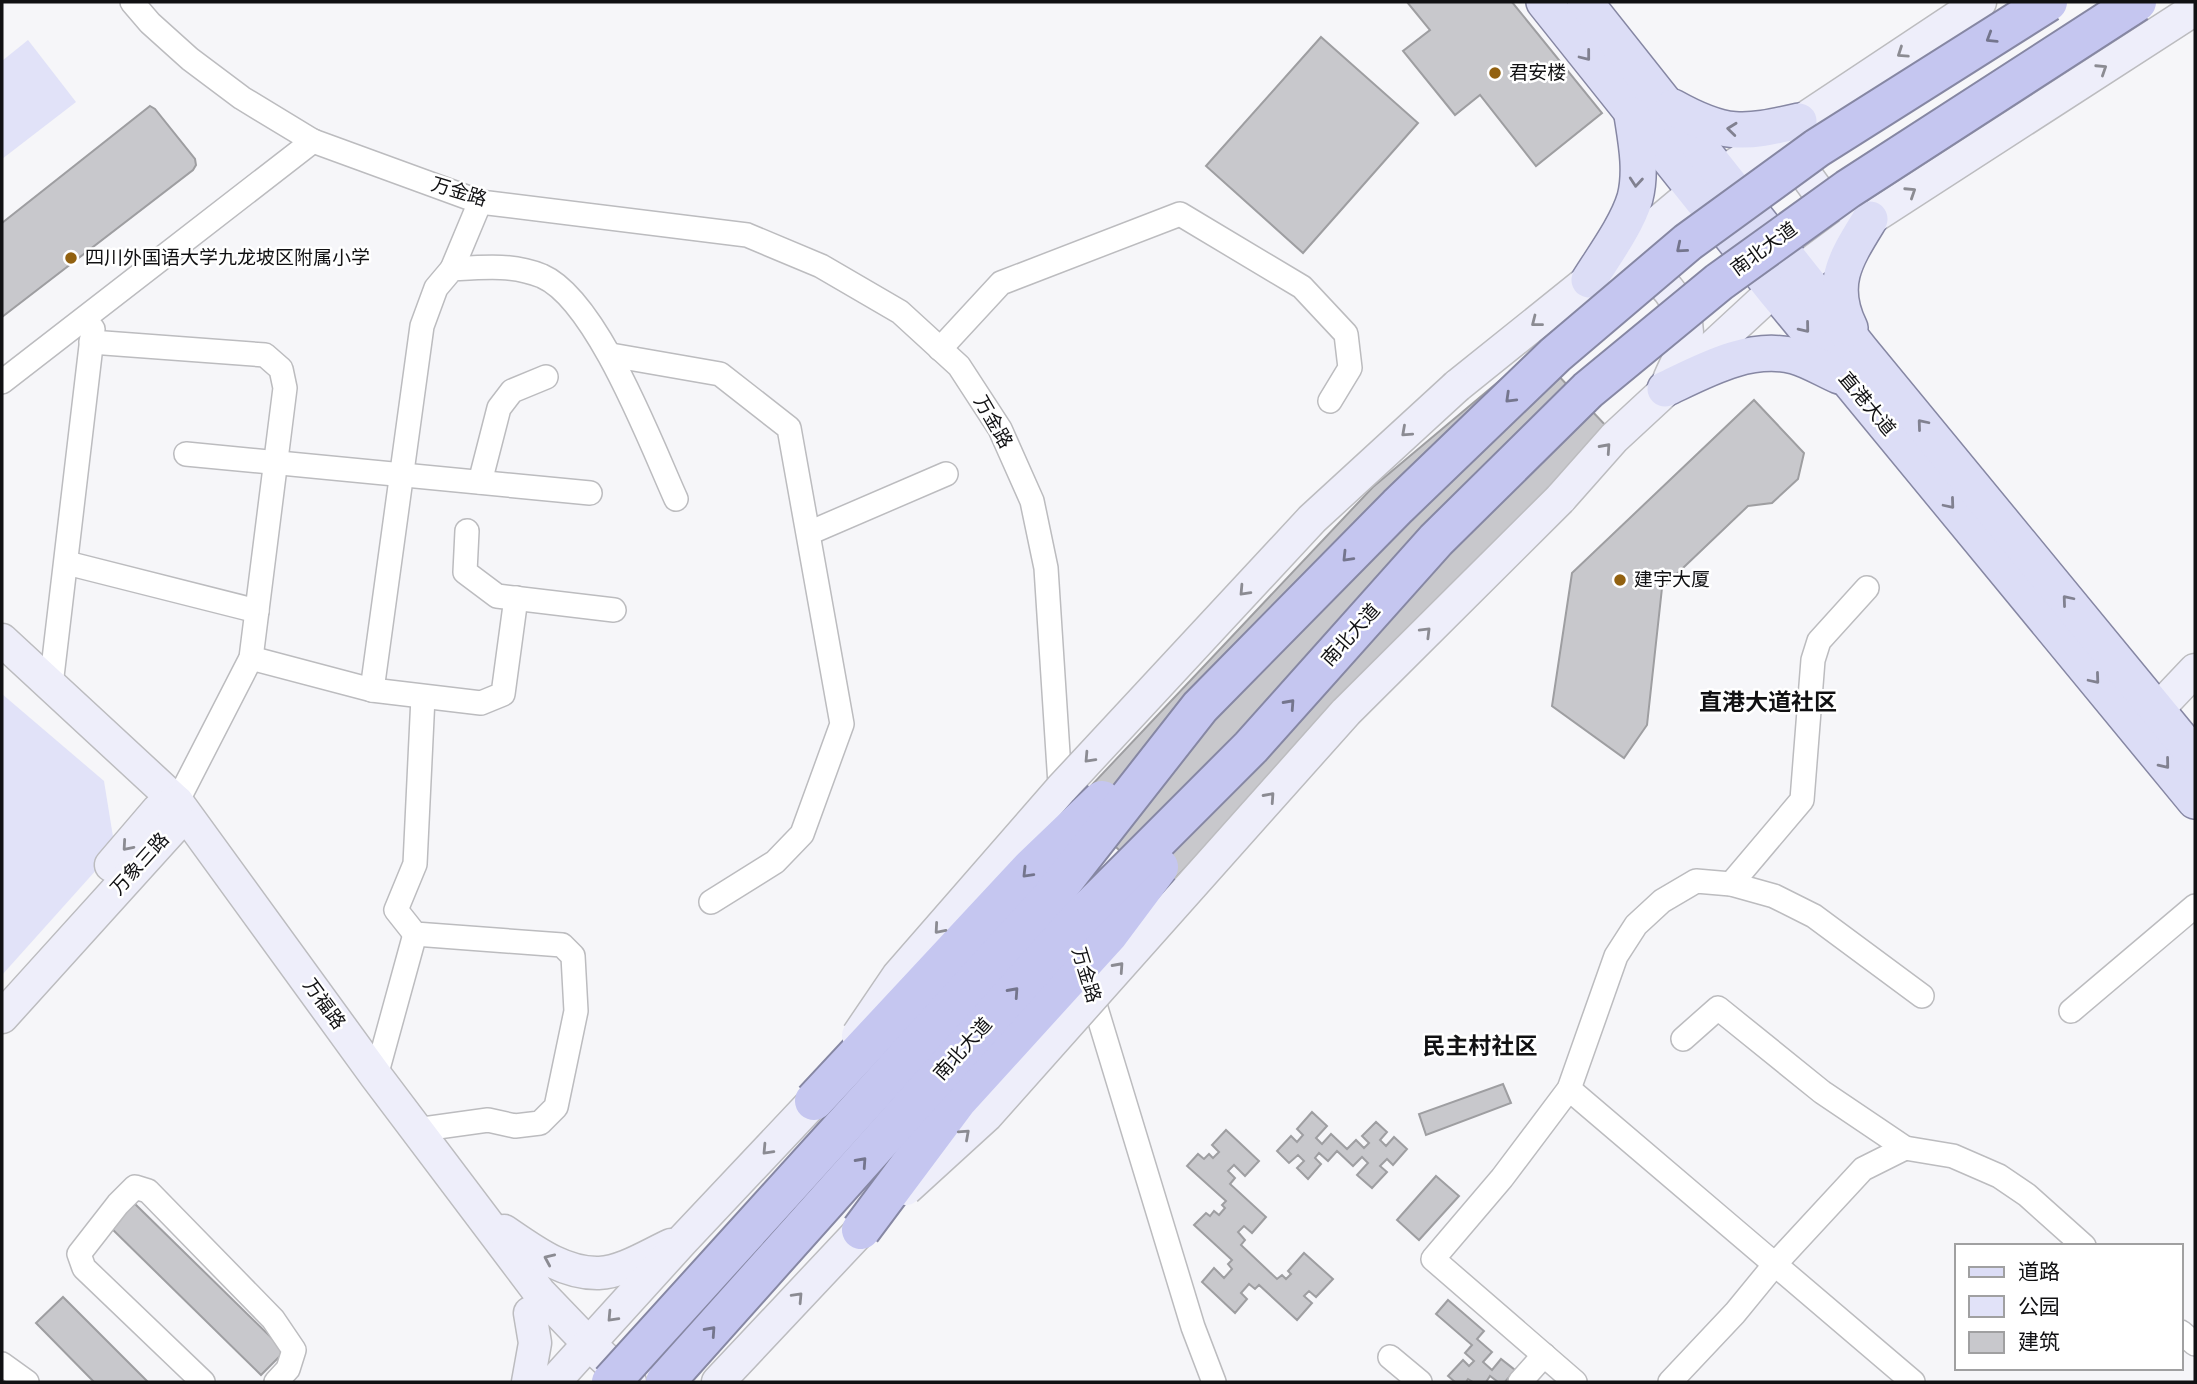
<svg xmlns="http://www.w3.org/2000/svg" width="2197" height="1384" font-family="Signika,'Noto Sans SC',sans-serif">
<rect width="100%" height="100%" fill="#f6f6f9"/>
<g fill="#e1e2f8">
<polygon points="28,40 76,102 2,159 2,61"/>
<polygon points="2,694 104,781 115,849 2,975"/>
</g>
<g fill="#c8c8cc" stroke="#9e9ea1" stroke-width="2">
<polygon points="1407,2 1512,2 1602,113 1536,166 1480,95 1455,115 1403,51 1430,30"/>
<polygon points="1321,37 1418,123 1303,253 1206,166"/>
<polygon points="150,106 155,109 195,159 196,165 193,170 2,317 2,223"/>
<polygon points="1535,351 1609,429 1163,891 1072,806 1373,487"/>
<polygon points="1754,400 1804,453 1798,479 1772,503 1748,506 1662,588 1647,725 1624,758 1552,706 1572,573"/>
<polygon points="1503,1084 1511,1103 1426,1135 1419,1114"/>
<polygon points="1312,1112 1327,1126 1316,1138 1322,1144 1331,1134 1347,1149 1356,1140 1364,1148 1369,1143 1362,1136 1376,1122 1387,1132 1380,1140 1386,1146 1394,1137 1407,1149 1393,1165 1387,1159 1380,1166 1387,1172 1372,1188 1357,1175 1368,1163 1362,1157 1353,1166 1337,1151 1328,1161 1319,1153 1315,1158 1321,1164 1308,1179 1297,1168 1304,1161 1298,1155 1289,1163 1277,1151 1291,1136 1297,1142 1303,1135 1297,1129"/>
<polygon points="1226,1130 1259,1161 1245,1176 1234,1165 1228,1171 1235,1178 1230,1184 1266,1217 1252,1233 1244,1226 1238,1232 1245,1240 1241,1245 1277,1279 1282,1275 1286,1279 1291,1274 1288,1271 1304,1253 1333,1279 1316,1297 1309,1291 1304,1296 1312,1303 1297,1320 1259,1285 1255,1289 1249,1284 1241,1293 1247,1299 1235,1313 1202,1282 1214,1268 1224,1278 1232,1269 1228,1264 1232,1260 1194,1225 1206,1213 1210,1216 1214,1211 1219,1215 1225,1208 1222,1205 1226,1201 1187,1166 1198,1154 1204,1159 1209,1154 1213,1158 1219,1152 1212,1145"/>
<polygon points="1436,1176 1459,1196 1419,1240 1397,1220"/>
<polygon points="132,1201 285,1351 261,1375 108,1225"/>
<polygon points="63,1297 148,1382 94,1382 36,1323"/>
<polygon points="1448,1300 1484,1331 1477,1339 1492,1352 1483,1362 1492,1370 1501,1359 1515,1370 1505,1382 1498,1382 1490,1376 1486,1382 1473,1382 1468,1379 1466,1382 1455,1382 1448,1376 1463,1360 1469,1366 1474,1361 1465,1353 1472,1345 1436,1314"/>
</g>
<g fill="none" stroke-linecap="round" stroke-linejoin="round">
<g stroke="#bcbcbf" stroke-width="26">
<g id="street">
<polyline points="132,2 150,23 190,59 242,98 313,141 480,202 747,235 821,266 900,312 959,366 1000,429 1032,501 1046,568 1061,800"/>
<polyline points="452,269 480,202"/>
<polyline points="91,342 265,355 281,369 285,388 251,658 177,802"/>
<polyline points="940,349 1001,283 1180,214 1302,287 1346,334 1350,368 1330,401"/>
<polyline points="611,355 720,374 789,428 842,724 802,834 775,862 711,902"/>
<polyline points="2,382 313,141"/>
<polyline points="186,454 590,493"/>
<polyline points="480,482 499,408 512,391 546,377"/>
<polyline points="467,531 465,572 497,596 614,610"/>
<polyline points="809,533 946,474"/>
<polyline points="67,563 257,611"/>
<polyline points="251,658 372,690 481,703 503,694 516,598"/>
<polyline points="51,685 93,329"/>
<path d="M372,690L422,326L436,288L452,269C484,267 512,264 542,276C597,300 651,444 676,499"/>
<polyline points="1731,884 1802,800 1813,660 1819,641 1867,588"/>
<polyline points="1089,985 1193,1327 1214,1382"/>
<polyline points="2071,1011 2195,906"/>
<polyline points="1683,1039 1718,1008 1822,1092 1905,1148 1953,1156 1999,1176 2027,1195 2084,1246"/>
<polyline points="376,1076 415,934"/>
<polyline points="1569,1089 1913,1382"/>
<polyline points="416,1130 488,1120 515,1126 540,1123 556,1107 576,1011 573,956 562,945 415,934 396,910 415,864 423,697"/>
<polyline points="2181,1332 2195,1344"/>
<polyline points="1390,1357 1420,1382"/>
<polyline points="2,1364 27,1382"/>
<polyline points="203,1382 84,1268 79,1254 118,1204 135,1187 148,1191 273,1319 294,1350 288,1369 276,1382"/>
<polyline points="1520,1382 1544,1355"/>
<polyline points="1575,1382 1433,1259 1502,1178 1569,1089 1616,956 1636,925 1662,901 1696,881 1731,884 1774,896 1814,916 1922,996"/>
<polyline points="1670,1382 1735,1313 1776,1263 1863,1169 1905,1148"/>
</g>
</g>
<g stroke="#bcbcbf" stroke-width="35">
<g id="secondary">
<polyline points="1795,139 1793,145 1806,175 1819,193 1853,210"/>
<path d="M1630,268C1636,269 1642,269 1647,271C1666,281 1692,317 1686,339C1683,353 1674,367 1669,380"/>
<polyline points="1457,386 1589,280 1694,192 1980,2"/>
<polyline points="1560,499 1614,438 1774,290 1870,219 2195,9"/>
<polyline points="2,640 177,802 376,1076 539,1292 588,1343 630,1382"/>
<polyline points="2138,724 2158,709 2195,670"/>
<polyline points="111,865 158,810 177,802"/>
<polyline points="2,1017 173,828 177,802"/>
<path d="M504,1231C532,1250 563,1274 599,1273C623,1272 649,1255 671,1245"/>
<polyline points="528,1382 535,1343 530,1313"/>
<polyline points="554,1382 682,1241 814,1101"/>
<polyline points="718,1382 861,1230"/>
</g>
</g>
<g stroke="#8687a3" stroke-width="38">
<g id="primary">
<polyline points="1544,2 1774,290 2195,801"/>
<polyline points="1585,2 1861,350 2195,756"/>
<path d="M1673,107C1725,136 1743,134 1799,121"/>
<path d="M1589,280C1604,256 1627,225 1635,198C1642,171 1636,141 1632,115"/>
<path d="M1850,328C1828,284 1846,258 1870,219"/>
<path d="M1665,389C1705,370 1749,345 1794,356C1809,360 1825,370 1839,376"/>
</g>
</g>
<use href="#street" stroke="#fff" stroke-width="23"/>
<use href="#secondary" stroke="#eeeefa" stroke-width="32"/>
<use href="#primary" stroke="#dcddf6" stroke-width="35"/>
<g stroke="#bcbcbf" stroke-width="35" stroke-linecap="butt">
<g id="secondary-bridge">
<polyline points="858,1035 898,976 1061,789 1312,519 1457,386"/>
<polyline points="906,1189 986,1116 1346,712 1560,499"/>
</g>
</g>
<g stroke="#8687a3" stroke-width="42" stroke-linecap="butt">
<g id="highway-bridge">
<polyline points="814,1101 1031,868 1102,800"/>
<polyline points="861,1230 958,1100 1109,934 1159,867"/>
<polyline points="611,1382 1051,897 1200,707 1398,506 1555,355 1688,242 1817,148 2048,2"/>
<polyline points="665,1382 1077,921 1251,747 1436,540 1588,390 1719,282 1848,189 2137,2"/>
</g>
</g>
<use href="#secondary-bridge" stroke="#eeeefa" stroke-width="32"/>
<use href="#highway-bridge" stroke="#c5c6f0" stroke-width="38"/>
</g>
<defs><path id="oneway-chevron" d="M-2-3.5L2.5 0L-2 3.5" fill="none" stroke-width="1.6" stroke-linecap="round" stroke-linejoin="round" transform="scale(1.75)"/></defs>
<g stroke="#74758d">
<use href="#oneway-chevron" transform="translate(1991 38) rotate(148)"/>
<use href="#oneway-chevron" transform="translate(1681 248) rotate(140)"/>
<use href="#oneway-chevron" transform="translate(1510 398) rotate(136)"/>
<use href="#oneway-chevron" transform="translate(1347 557) rotate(134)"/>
<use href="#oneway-chevron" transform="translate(1290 704) rotate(-48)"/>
<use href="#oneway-chevron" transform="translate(1027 873) rotate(134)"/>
<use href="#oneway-chevron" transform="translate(1014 992) rotate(-48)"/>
<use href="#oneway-chevron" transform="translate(862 1162) rotate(-48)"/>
<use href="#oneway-chevron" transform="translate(711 1331) rotate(-48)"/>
</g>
<g stroke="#8b8b92">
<use href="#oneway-chevron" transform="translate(1902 53) rotate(146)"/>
<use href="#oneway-chevron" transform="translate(2102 69) rotate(-33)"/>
<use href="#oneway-chevron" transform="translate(1911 192) rotate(-33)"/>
<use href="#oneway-chevron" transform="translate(1536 322) rotate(142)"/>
<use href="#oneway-chevron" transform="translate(1406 432) rotate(138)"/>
<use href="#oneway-chevron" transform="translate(1606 448) rotate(-48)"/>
<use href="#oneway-chevron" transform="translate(1244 591) rotate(133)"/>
<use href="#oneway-chevron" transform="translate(1426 632) rotate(-45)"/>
<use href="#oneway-chevron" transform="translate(1089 758) rotate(133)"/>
<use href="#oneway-chevron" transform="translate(1270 797) rotate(-48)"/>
<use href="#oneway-chevron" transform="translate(127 846) rotate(131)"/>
<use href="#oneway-chevron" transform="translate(939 929) rotate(131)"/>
<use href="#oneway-chevron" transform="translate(1119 967) rotate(-48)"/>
<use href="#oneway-chevron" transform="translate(965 1134) rotate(-42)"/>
<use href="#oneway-chevron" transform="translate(767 1150) rotate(133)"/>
<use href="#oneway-chevron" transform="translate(549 1259) rotate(-156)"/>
<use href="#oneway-chevron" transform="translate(798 1297) rotate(-47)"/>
<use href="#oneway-chevron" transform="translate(612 1317) rotate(133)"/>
</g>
<g stroke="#818190">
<use href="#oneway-chevron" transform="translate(1586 56) rotate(52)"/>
<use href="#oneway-chevron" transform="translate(1732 129) rotate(-174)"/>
<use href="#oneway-chevron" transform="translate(1636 182) rotate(95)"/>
<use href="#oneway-chevron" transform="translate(1805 328) rotate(51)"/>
<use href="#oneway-chevron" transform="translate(1922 424) rotate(-130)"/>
<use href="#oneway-chevron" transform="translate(1950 504) rotate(50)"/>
<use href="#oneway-chevron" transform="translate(2067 600) rotate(-130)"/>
<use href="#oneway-chevron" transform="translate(2095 679) rotate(50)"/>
<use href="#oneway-chevron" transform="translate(2165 764) rotate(51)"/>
</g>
<g fill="#926110" stroke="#fff" stroke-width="2.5">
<circle cx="1495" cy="73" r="7"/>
<circle cx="71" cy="258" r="7"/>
<circle cx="1620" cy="580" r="7"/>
</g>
<g text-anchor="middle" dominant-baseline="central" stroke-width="5" stroke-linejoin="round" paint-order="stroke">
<g font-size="19" fill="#111113" stroke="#fff" text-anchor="start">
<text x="1509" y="73">君安楼</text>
<text x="85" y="258">四川外国语大学九龙坡区附属小学</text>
<text x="1634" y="580">建宇大厦</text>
</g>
<g font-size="19" fill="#111113" stroke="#fff">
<text transform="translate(459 192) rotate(17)">万金路</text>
<text transform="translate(1764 249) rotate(-36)">南北大道</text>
<text transform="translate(1867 404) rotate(50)">直港大道</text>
<text transform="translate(993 422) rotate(60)">万金路</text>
<text transform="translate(1351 635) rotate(-48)">南北大道</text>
<text transform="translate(140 864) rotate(-48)">万象三路</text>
<text transform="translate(1086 975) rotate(73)">万金路</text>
<text transform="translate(324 1004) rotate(54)">万福路</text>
<text transform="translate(963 1049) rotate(-48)">南北大道</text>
</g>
<g font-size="23" font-weight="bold" fill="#111113" stroke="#fff">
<text x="1768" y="702">直港大道社区</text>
<text x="1480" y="1046">民主村社区</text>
</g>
</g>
<rect width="2197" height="1384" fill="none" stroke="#111113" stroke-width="7"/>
<rect x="1955" y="1244" width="228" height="126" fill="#ffffff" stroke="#a0a0a1" stroke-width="2"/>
<rect x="1969" y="1267" width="35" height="10" fill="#dcddf6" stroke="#a0a0a1" stroke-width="2"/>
<text x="2018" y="1279" font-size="21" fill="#111113">道路</text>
<rect x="1969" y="1296" width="35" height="21" fill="#e1e2f8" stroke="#a0a0a1" stroke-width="2"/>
<text x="2018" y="1314" font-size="21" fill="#111113">公园</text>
<rect x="1969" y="1332" width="35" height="21" fill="#c8c8cc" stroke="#a0a0a1" stroke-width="2"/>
<text x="2018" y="1349" font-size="21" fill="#111113">建筑</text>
</svg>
